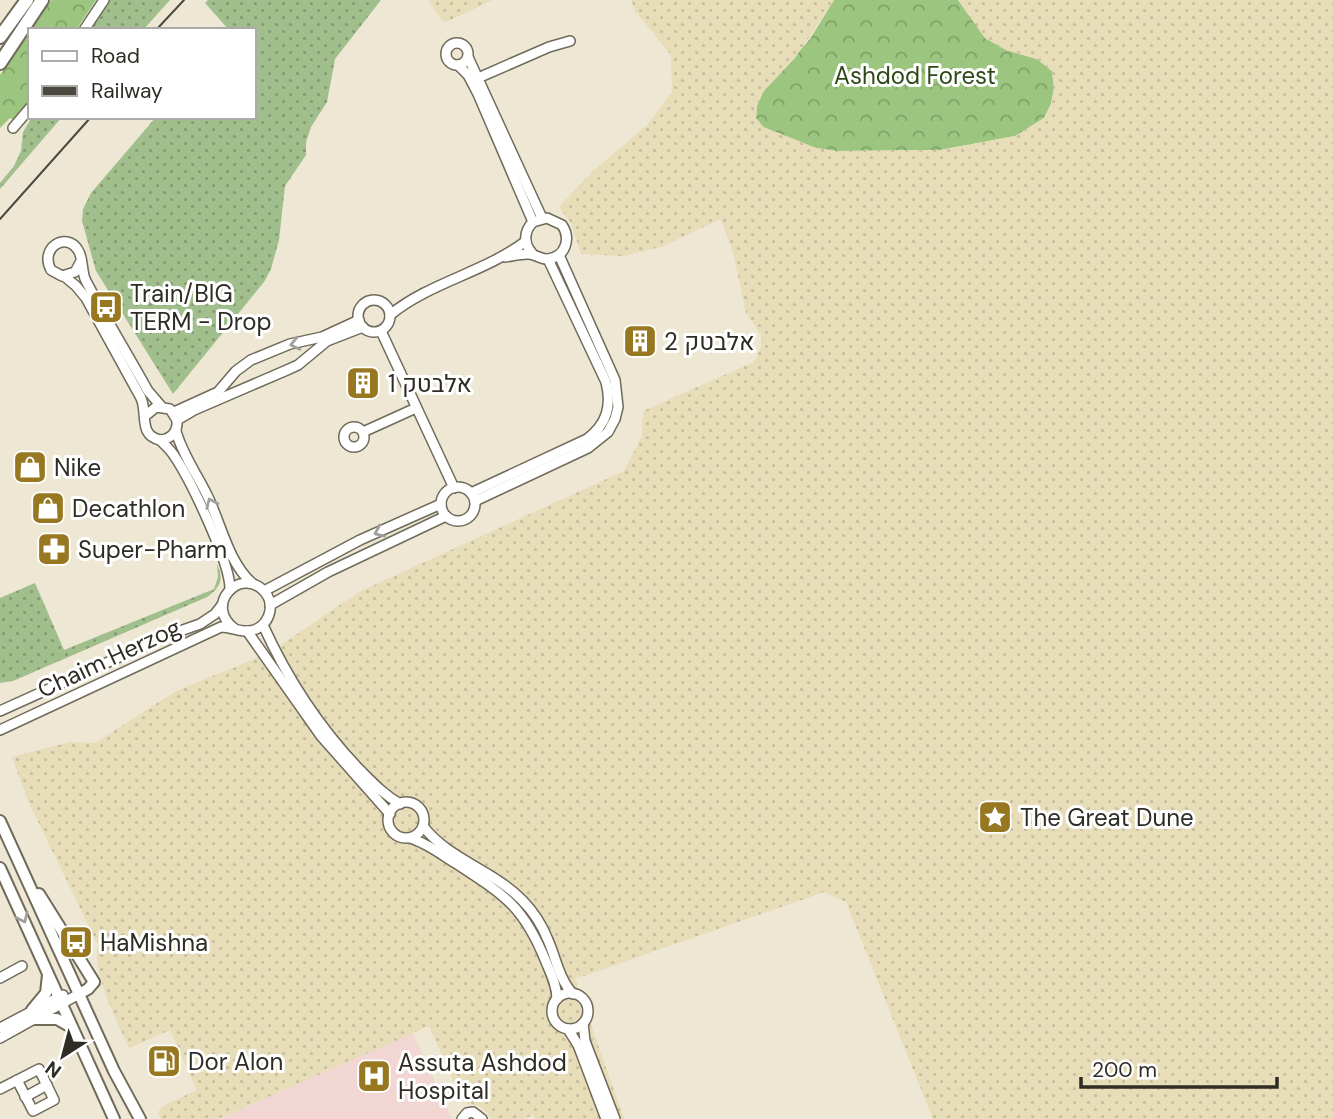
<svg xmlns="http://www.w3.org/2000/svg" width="1333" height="1119" font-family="'DM Sans',Heebo,sans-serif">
<defs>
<pattern id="grass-dots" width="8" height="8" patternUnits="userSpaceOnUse" patternTransform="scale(1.75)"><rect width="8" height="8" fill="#a1bf8d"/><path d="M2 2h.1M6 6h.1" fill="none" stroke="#849b73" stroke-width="1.8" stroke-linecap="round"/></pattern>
<pattern id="forest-crowns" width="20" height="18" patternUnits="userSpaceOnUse" patternTransform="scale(1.75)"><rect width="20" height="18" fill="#9cc67f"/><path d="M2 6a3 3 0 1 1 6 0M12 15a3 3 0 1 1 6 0" fill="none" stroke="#80a168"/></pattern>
<pattern id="sand-dots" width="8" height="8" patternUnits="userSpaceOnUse" patternTransform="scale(1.75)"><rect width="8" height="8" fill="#e7ddb8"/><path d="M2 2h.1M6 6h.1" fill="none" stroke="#c6be9e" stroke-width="1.8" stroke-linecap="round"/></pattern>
</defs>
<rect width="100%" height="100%" fill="#ede7d4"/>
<polygon fill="#f1d6d3" points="412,1032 452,1119 220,1119"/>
<g fill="url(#grass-dots)">
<polygon points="109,0 170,0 143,30 89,30"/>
<polygon points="208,0 381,0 335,59 327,102 311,127 306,142 306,155 285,186 279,240 271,269 264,282 173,394 96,271 82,221 83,209 91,193 156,117 254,117 254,30 229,30 205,3"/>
<polygon points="32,117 62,117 0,189 0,183 14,166 21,151 23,132"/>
<path d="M217,564C224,579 221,587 207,597L13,681L0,683V598L35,583L64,650L214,589L218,577Z"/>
</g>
<g fill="url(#forest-crowns)">
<polygon points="51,0 96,0 76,30 31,30"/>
<polygon points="834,0 958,0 985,38 1006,50 1037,59 1052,71 1054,88 1051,104 1044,118 1015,136 940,150 837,151 816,148 763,127 756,118 757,106 763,92 810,39"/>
<polygon points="30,32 30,99 15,121 10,118 0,128 0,75"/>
</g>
<g fill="url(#sand-dots)">
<polygon points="428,0 492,0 444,23"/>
<path d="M631,0H834L795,58L763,92L757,106L756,118L763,127L816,148L837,151L940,150L1015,136L1044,118L1051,104L1054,88L1052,71L1037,59L1006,50L985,38L958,0H1333V1119H933L846,902L824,892L575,979L624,1119H535L533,1115L524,1119H491C486,1109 479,1104 467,1104L460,1096L429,1026L218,1119H161L158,1112L163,1106L197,1090L170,1030L129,1048C117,1021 92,974 98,945L28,801L12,757L70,742L95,743L176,691L250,661L284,643L359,592L624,471L642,436L643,411L754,362L761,347V335L746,313L734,256L721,219L661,247L623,256L581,254L571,223L559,207L591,173L648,124L672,92L671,55L636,12Z"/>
</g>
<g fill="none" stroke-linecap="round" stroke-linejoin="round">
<g stroke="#6f6a5a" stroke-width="12">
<g id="minor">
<polyline points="84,30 104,0"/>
<circle cx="457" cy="54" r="11"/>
<polyline points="468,57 542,218"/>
<polyline points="458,65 468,75 478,94 533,222"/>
<polyline points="478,78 549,47 570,41"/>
<polyline points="13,128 30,108"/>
<path d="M505,257C513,256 520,254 527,254C535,253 540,260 548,259C566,257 571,238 562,225L547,218L533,222C524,231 523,243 532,253"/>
<path d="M81,261L75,272L62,276L51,270C39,248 66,231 78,250C84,259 81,272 86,281C106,319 128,355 148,391L161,406"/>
<path d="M64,276L76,286L86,298L141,398C148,414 138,435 160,440C172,439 178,431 177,420L170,409L156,407L145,416"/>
<circle cx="374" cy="316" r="16"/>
<path d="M390,315C430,282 484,273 526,241"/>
<polyline points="381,331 454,488"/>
<polyline points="174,412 218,392 236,371 251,360 290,344 322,337 359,320"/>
<polyline points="177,420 194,410 287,370 298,365 327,341 363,327"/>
<circle cx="354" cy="437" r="10"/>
<path d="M176,431C182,454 197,474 207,495C221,523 228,562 252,583"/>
<polyline points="363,432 416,408"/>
<path d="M160,440C165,445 171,450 175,457C191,481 231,564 230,590"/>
<circle cx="458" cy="504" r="17"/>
<path d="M471,493L587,439C607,424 612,406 606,382L548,259"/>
<polyline points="475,501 588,448 608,432 615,419 618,407 615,380 559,255"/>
<polyline points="264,591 360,540 441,504"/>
<polyline points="270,605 328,572 446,516"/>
<path d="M263,625C287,678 319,727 359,769C372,782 384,795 400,804"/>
<polyline points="247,631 321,736 390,814"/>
<polyline points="0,711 166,636 200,624 215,614 222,605"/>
<path d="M0,730L221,627C231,627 240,632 248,631C268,630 278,605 263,590C239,567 203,606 235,629"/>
<circle cx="406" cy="820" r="18"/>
<path d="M423,826C448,859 493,870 522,900C533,911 542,925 548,940C556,958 559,979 573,994"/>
<path d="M410,838C427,843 442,855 457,864C506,896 524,907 546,962C551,974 557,986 557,999"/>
<polyline points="0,978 22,966"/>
<circle cx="570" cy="1011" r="18"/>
<polyline points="583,1023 585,1041 615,1119"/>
<polyline points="0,1028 63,995"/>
<polyline points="568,1029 578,1045 606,1119"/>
<polyline points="0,1038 79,994"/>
<polyline points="0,1089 39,1069 54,1100 33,1111 17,1080"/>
<polyline points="25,1097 47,1085"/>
<polyline points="462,1119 467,1113 473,1112 482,1119"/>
</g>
</g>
<g stroke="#6f6a5a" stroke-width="14">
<g id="major">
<polyline points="0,821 114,1071 140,1119"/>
<polyline points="0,868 114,1119"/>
<polyline points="39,894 94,982 88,989 79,994"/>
<polyline points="32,1010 46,993 48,975"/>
<polyline points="34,1019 57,1019 71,1027"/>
</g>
</g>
<g stroke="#6f6a5a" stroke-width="16">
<g id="highway">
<polyline points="0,37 27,0"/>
<polyline points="0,63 42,0"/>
</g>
</g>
<use href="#minor" stroke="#fff" stroke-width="9"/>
<use href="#major" stroke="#fff" stroke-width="10"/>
<use href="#highway" stroke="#fff" stroke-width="12"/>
<g stroke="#4b4840" stroke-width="2">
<polyline points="156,30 184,0"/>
<polyline points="0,219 91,117"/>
</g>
</g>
<defs><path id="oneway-chevron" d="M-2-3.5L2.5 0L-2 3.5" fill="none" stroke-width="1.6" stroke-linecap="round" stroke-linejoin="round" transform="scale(1.75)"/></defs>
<g stroke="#a1a09d">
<use href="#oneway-chevron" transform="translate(295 344) rotate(167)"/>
<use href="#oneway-chevron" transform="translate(211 503) rotate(-114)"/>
<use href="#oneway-chevron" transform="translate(379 532) rotate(156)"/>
<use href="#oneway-chevron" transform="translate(23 918) rotate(65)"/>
</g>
<defs>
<g id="bus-square" transform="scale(1.75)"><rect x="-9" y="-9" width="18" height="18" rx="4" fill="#977821" stroke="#fff"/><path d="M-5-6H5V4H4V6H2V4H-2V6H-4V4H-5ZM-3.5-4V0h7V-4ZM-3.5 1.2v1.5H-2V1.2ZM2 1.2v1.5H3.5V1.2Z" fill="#fff"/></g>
<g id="building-square" transform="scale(1.75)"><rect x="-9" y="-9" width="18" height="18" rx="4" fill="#977821" stroke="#fff"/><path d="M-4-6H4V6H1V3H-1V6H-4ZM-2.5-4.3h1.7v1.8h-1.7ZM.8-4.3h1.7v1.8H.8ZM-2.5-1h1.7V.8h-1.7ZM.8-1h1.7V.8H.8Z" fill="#fff"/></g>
<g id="shop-square" transform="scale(1.75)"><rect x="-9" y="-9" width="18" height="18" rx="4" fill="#977821" stroke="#fff"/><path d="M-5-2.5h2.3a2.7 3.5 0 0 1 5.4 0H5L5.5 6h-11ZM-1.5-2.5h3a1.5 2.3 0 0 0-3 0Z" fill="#fff"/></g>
<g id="pharmacy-square" transform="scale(1.75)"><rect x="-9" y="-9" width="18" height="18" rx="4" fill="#977821" stroke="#fff"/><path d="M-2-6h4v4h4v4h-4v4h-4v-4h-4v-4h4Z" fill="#fff"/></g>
<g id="sight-square" transform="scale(1.75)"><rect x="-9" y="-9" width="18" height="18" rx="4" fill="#977821" stroke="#fff"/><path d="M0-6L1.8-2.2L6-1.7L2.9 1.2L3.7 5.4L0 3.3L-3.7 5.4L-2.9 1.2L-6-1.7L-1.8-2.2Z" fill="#fff"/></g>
<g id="fuel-square" transform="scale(1.75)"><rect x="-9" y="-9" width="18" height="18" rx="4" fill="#977821" stroke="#fff"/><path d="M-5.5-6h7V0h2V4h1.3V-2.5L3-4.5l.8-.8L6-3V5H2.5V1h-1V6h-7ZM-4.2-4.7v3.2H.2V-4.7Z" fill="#fff"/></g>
<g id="hospital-square" transform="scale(1.75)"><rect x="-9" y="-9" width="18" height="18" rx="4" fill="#977821" stroke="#fff"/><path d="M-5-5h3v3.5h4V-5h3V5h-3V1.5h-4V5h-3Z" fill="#fff"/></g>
</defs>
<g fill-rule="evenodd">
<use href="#bus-square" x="106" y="307"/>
<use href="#building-square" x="640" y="341"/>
<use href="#building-square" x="363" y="383"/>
<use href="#shop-square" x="30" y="467"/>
<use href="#shop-square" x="48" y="508"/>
<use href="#pharmacy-square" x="54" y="549"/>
<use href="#sight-square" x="995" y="817"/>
<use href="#bus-square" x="76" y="942"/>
<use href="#fuel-square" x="164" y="1061"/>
<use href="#hospital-square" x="374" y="1076"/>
</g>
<g text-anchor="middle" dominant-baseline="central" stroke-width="6" stroke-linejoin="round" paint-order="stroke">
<g font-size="24" fill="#2e4918" stroke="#fff">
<text x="915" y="75">Ashdod Forest</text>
</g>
<g font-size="24" fill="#2e2c25" stroke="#fff" text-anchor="start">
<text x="130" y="293">Train/BIG<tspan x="130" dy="28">TERM - Drop</tspan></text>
<text x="664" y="341">אלבטק 2</text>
<text x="388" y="383">אלבטק 1</text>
<text x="54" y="467">Nike</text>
<text x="72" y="508">Decathlon</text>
<text x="78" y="549">Super-Pharm</text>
<text x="1020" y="817">The Great Dune</text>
<text x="100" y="942">HaMishna</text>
<text x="188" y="1061">Dor Alon</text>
<text x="398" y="1062">Assuta Ashdod<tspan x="398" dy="28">Hospital</tspan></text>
</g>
<g font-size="24" fill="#2e2c25" stroke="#fff">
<text transform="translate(109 658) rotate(-25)">Chaim Herzog</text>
</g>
</g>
<rect x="28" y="28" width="228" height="91" fill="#ffffff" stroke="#ababa8" stroke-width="2"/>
<rect x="42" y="51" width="35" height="10" fill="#ffffff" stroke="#ababa8" stroke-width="2"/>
<text x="91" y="63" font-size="21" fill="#2e2c25">Road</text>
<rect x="42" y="86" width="35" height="10" fill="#4b4840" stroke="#ababa8" stroke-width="2"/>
<text x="91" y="98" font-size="21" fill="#2e2c25">Railway</text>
<g transform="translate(63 1056) rotate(216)" stroke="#ffffff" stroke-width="5" paint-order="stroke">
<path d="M0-5L12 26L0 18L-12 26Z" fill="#2e2c25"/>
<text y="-10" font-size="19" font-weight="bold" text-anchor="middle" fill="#2e2c25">N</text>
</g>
<path d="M1081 1077v10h196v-10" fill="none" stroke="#2e2c25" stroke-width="3.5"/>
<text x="1092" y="1077" font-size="21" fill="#2e2c25" stroke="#ffffff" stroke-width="5" paint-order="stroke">200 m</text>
</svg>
